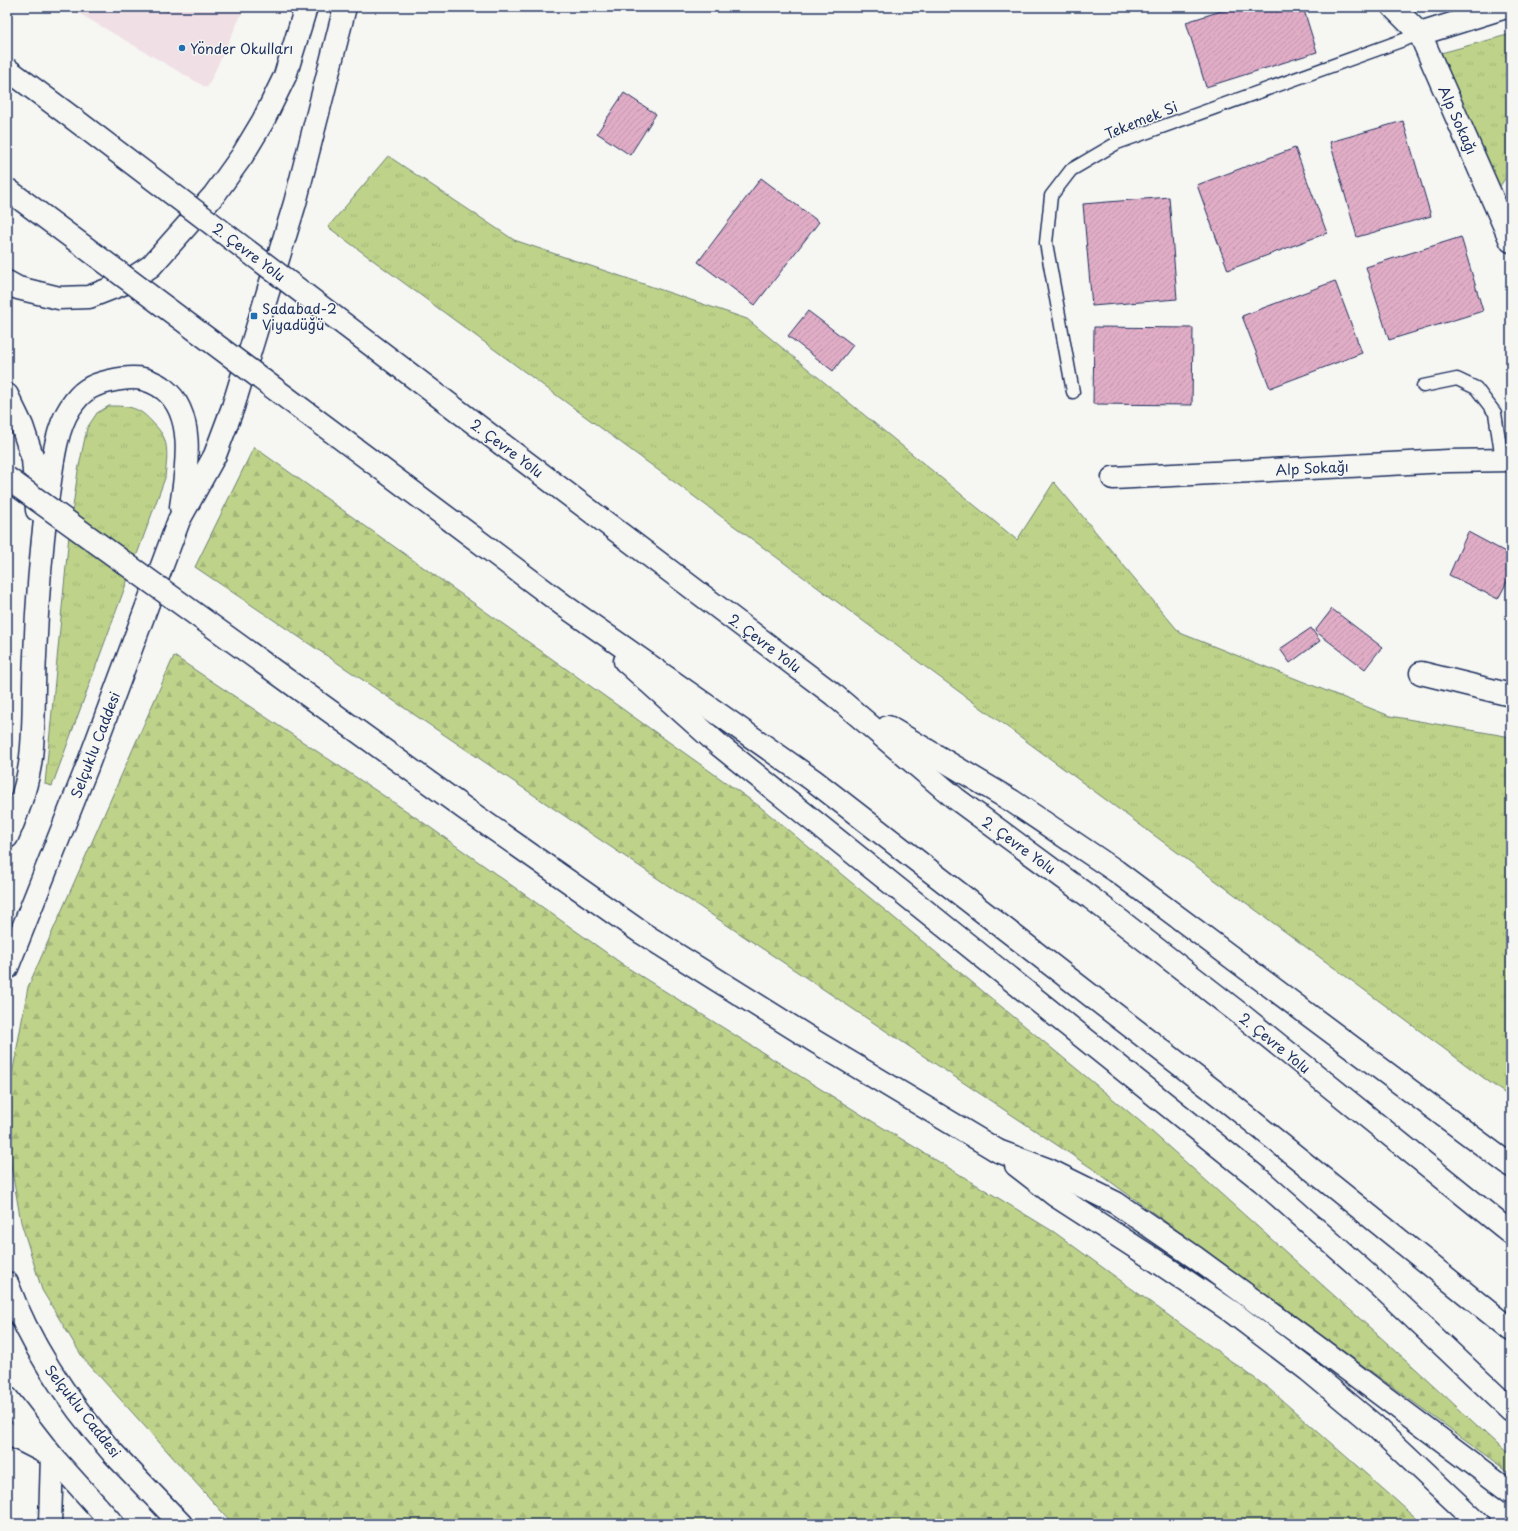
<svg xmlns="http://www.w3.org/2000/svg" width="1518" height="1531" font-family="'Playpen Sans',sans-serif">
<defs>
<pattern id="grass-tufts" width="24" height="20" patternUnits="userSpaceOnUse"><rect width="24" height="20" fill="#bed389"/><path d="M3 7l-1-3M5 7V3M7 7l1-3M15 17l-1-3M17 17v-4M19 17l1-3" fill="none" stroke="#a3b579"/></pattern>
<pattern id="forest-firs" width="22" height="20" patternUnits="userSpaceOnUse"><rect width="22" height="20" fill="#bed389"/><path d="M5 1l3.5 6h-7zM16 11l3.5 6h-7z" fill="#a3b579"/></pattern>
<pattern id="building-hatch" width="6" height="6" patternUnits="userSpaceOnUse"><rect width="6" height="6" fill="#e1adc6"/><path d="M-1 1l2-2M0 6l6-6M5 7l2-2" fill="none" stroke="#c095ac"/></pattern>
</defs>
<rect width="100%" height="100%" fill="#f6f6f2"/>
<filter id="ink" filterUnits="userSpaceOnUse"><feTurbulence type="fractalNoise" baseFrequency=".025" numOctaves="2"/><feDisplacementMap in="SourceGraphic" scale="8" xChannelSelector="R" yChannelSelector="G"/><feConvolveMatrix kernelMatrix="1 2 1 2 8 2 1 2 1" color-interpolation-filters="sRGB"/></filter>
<g filter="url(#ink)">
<polygon fill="#f0e0e5" points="68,7 245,7 207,88"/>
<g fill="url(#grass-tufts)" stroke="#6c8174">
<polygon points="1511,34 1511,170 1498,189 1441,53"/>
<polygon points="388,156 514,240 747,319 1017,540 1054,482 1180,633 1390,716 1511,737 1511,1098 328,227"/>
<path d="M109,406C130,406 139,407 153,423C157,427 162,433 164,438C169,450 166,465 165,478L52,786L45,784L69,535L78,471L87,428L97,413Z"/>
</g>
<g fill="url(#forest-firs)" stroke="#6c8174">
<polygon points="254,447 759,806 1142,1123 1417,1370 1511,1457 1511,1473 1093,1169 700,907 195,567"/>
<polygon points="174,656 414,816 628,968 862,1115 1054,1232 1268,1388 1423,1524 233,1524 83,1358 42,1290 21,1222 7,1143 7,1103 28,987"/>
</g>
<g fill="url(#building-hatch)" stroke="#1b2f5e">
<polygon points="158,7 169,7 168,11"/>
<polygon points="1234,7 1303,7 1317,52 1206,87 1186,22"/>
<polygon points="624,93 656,114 630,155 597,133"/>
<polygon points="1403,121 1431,216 1357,237 1330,142"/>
<polygon points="1295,148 1327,233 1228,270 1197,185"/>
<polygon points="761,178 819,222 755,305 698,262"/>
<polygon points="1169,197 1177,299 1092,306 1083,204"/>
<polygon points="1461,237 1483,311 1389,340 1366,267"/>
<polygon points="1335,281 1362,353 1270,388 1242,316"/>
<polygon points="808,311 853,345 833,371 788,336"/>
<polygon points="1094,327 1193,328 1192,405 1093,404"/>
<polygon points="1468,532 1511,555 1511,574 1498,599 1449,575"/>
<polygon points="1332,609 1382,647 1365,669 1315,631"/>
<polygon points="1311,628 1320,641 1290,663 1280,649"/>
</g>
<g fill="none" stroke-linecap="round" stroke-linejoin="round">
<g stroke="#1b2f5e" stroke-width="15">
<g id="lane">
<polyline points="1423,386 1457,379 1476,388 1495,413 1502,460"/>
<polyline points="1073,392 1046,243 1051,196 1071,170 1117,143 1420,34"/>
</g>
</g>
<g stroke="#1b2f5e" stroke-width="25">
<g id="street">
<polyline points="1393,7 1420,34 1511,241"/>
<polyline points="1420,34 1506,7"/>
<polyline points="1113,478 1448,461 1511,460"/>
<polyline points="1421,673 1511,695"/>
<polyline points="50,1524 52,1456"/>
</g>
</g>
<g stroke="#1b2f5e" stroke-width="25">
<polyline id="secondary" points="7,1433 52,1456"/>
</g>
<g stroke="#1b2f5e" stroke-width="25">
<g id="primary">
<polyline points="7,282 18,288 59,298 89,297 125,283 151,266 214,195 242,156 263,121 285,76 306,7"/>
<polyline points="7,395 22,426 33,459 37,510"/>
<path d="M7,837C18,812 28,784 31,757C35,723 33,689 35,656C37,602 41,549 48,495C52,468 55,431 70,408C81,391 91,385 110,381C132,376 146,376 164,389C197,415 186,471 181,507"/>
<polyline points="7,968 87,767 179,520 215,455 233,407 295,203 345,7"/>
<path d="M7,1283C30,1345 68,1402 112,1452C135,1476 158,1500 181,1524"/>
<polyline points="7,1398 52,1456 113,1524"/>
</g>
</g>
<g stroke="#1b2f5e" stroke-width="25">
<g id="highway">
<polyline points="503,445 834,695 955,798 1091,898 1244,1017 1511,1233"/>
<polyline points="453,522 566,607 813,780 1232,1105 1511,1330"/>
<polyline points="625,661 719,745 1263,1182 1379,1285 1511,1410"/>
<polyline points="888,727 1012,801 1116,871 1511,1166"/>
<polyline points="998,1151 1049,1170 1116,1203 1196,1258 1316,1346 1511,1492"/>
<polyline points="1016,1165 1056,1196 1152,1258 1232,1312 1308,1370 1375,1426 1479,1524"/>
</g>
</g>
<use href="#lane" stroke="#f6f6f2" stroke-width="12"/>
<use href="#street" stroke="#f6f6f2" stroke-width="22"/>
<use href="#secondary" stroke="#f6f6f2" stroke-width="22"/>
<use href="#primary" stroke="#f6f6f2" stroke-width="22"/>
<use href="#highway" stroke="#f6f6f2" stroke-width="22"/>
<g stroke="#1b2f5e" stroke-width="25" stroke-linecap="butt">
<g id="highway-bridge">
<polyline points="7,69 74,119 503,445"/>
<polyline points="7,189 453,522"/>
<polyline points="7,478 464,808 642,933 816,1042 998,1151"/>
</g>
</g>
<use href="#highway-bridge" stroke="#f6f6f2" stroke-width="22"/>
</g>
</g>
<g fill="#1f6fb2" stroke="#f6f6f2" stroke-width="1.5">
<circle cx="182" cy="48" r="4"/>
<rect x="250" y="312" width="8" height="8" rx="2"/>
</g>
<g text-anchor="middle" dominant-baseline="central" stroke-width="3" stroke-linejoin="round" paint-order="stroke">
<g font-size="14" fill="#1b2f5e" stroke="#f6f6f2" text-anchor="start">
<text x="190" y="48">Yönder Okulları</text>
<text x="262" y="308">Sadabad-2<tspan x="262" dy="16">Viyadüğü</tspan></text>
</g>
<g font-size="14" fill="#1b2f5e" stroke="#f6f6f2">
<text transform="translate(1141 120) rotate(-22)">Tekemek Si</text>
<text transform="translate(1458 120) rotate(66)">Alp Sokağı</text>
<text transform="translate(249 252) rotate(37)">2. Çevre Yolu</text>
<text transform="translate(507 448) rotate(37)">2. Çevre Yolu</text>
<text transform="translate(1312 468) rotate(-3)">Alp Sokağı</text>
<text transform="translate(765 643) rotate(37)">2. Çevre Yolu</text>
<text transform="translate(95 745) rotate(-69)">Selçuklu Caddesi</text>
<text transform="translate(1019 845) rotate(36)">2. Çevre Yolu</text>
<text transform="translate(1275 1043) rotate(39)">2. Çevre Yolu</text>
<text transform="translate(83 1411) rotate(52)">Selçuklu Caddesi</text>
</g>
</g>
<rect width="1518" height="1531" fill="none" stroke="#f6f6f2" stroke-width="24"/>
<rect x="12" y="12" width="1494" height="1507" fill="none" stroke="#1b2f5e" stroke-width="1.5" filter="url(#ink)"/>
</svg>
